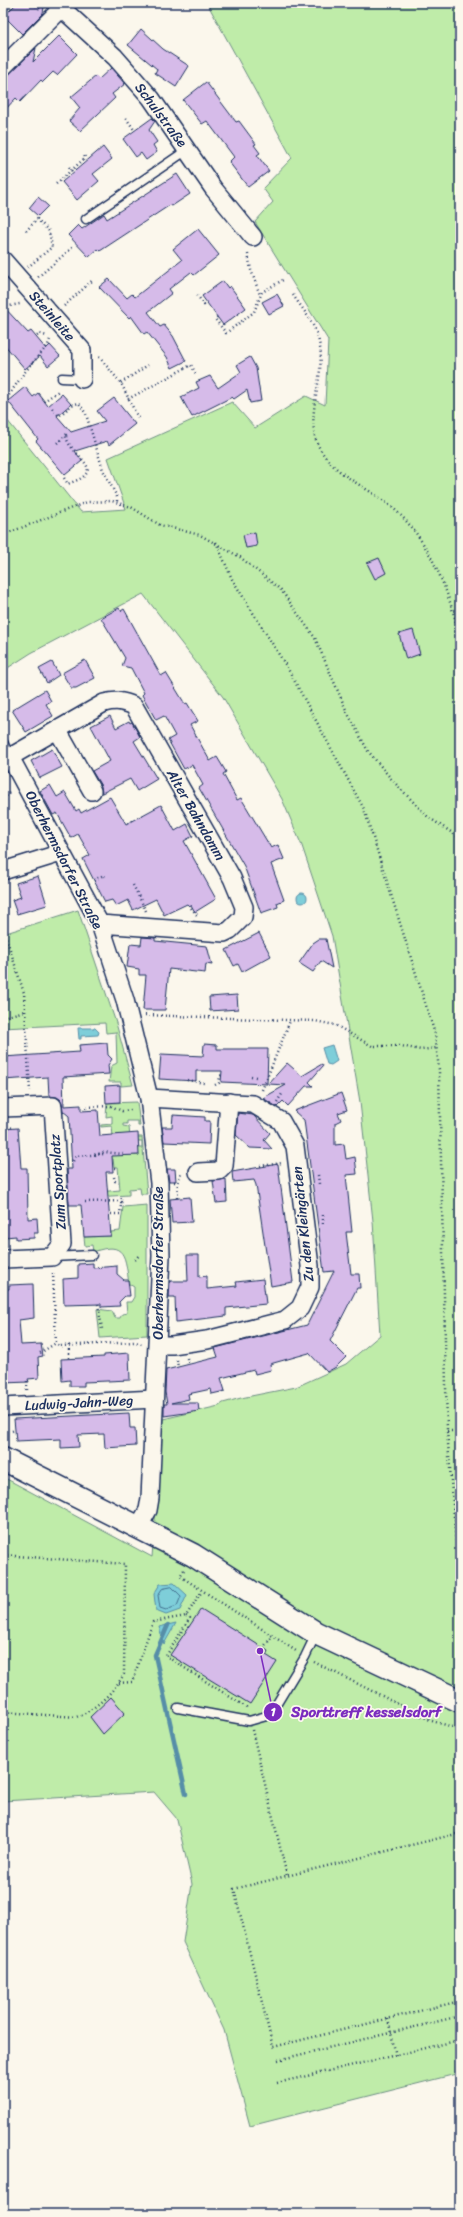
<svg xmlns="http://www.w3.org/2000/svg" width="463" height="2217" font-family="Sriracha,sans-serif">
<rect width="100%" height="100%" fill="#fbf7ec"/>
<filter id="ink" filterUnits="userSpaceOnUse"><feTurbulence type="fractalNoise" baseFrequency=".025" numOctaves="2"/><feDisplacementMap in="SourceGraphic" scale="8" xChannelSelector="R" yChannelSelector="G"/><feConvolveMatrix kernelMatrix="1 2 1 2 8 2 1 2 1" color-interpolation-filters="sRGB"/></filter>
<g filter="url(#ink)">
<g fill="#bfeca9" stroke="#6d8e84" fill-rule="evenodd">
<polygon points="207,3 460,3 460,2073 250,2126 224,2030 183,1942 192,1884 177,1819 154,1792 3,1801 3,1477 152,1557 163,1419 219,1406 223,1403 241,1398 296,1387 346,1364 380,1335 373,1221 360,1102 332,936 302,846 282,799 223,697 143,594 31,653 3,671 3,415 81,512 126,509 108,458 232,402 255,428 306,396 325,405 328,340 255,222 273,202 263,188 292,158"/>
<polygon points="78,910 116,1023 133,1085 121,1086 121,1082 109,1082 111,1066 117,1063 116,1032 106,1033 105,1023 3,1028 3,934"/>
<path d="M137,1102L140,1126H138V1121H127V1124H123V1126L129,1127L130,1137H142L147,1194H141L140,1188L129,1189V1195L77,1198V1194L120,1190L118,1167H114L113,1159H105L113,1137L112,1126L101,1127V1125L112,1124V1116L106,1117L107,1103ZM128,1141H142V1148H133L138,1149V1155H134Z"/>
<path d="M147,1205V1335L100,1338L97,1309L112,1311L115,1318H120L122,1314L127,1313L126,1302H131L134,1297V1287L129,1284C125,1257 126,1240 93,1252L92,1245L85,1246L84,1237L111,1236V1232L120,1231L123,1207Z"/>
</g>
<g fill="#7eced9" stroke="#568ea8">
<circle cx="302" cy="898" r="5"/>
<polygon points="78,1028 95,1028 99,1032 98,1035 81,1036 81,1039 79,1039"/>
<polygon points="332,1045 337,1061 331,1065 327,1064 322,1048"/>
<polygon points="174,1583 187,1595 180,1610 166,1615 156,1611 154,1594 160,1584"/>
<polygon points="176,1623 164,1644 159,1627"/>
</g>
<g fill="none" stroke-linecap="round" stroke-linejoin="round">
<polygon stroke="#436f8f" stroke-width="1" points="172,1587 181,1596 177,1606 166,1610 160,1608 158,1595 162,1589"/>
<polyline stroke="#568ea8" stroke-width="4.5" points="168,1625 155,1655 186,1794"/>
</g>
<g fill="#d6bbe9" stroke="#1b2f5e">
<polygon points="17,3 31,3 44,7 43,13 22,34 4,16"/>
<polygon points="141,29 163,49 189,66 176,87 155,73 157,69 128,45"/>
<polygon points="59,36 77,54 57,75 53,72 43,82 41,80 20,102 16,98 3,112 3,80 36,48 33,62"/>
<polygon points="111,68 125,84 112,94 115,98 80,131 69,121 80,108 71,97 96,76 99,79"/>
<polygon points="206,82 236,122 239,121 256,144 254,145 260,153 257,155 269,171 248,187 229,162 234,157 207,121 202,124 183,100"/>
<polygon points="152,118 155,121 149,130 157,142 153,145 157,152 146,160 141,153 136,157 123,139"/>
<polygon points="103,147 112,159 93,174 99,181 77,200 62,182"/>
<polygon points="177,174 190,194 172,206 170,205 100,251 98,249 89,257 68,235 78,225 82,229 104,214 107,219"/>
<polygon points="38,197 48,206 38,216 29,208"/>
<polygon points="198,229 219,255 194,275 191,272 169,289 172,293 148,312 160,327 164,325 173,336 186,361 172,368 167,357 147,332 144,334 131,316 129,318 99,287 109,279 127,298 132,294 135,297 182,260 173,249"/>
<polygon points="223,281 228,288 230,286 246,308 223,325 202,296"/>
<polygon points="277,294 284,306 269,314 262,302"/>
<polygon points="3,306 28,333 31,331 46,349 50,345 60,356 48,366 40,356 25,369 3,343"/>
<polygon points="250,357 256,368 261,401 250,403 247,390 234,399 232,397 192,417 181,397 199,388 196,382 210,376 218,388 241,372 237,365"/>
<polygon points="25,387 33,397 38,393 48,406 62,394 71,404 57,416 71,432 105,421 97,411 114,398 135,424 109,445 107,441 75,451 82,461 65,475 36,441 38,439 8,401"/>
<polygon points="255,532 257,546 246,548 243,535"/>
<polygon points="379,558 386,573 375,579 367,563"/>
<polygon points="119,608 121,611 124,609 161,676 166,673 185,704 187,703 198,721 190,725 210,761 217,757 226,772 223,774 237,800 241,798 271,848 278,845 284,859 271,864 284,900 277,903 278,907 261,913 244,866 199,788 203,785 192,765 184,769 168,740 175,736 164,716 156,720 142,695 144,693 131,668 122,666 125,658 101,618"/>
<polygon points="413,630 420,654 406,659 399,634"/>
<polygon points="85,660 95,678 76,688 71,688 62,673"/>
<polygon points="52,662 59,675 47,683 39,669"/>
<polygon points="45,690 51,701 46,704 53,716 26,732 12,710"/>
<polygon points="110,716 116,728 129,721 130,723 132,722 140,737 134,741 157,779 137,791 130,779 102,793 101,786 92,771 110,761 91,726"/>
<polygon points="52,749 62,767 40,778 31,761"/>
<polygon points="50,785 57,797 65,792 76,811 79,809 81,813 110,797 126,824 161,805 175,831 187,824 193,836 184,841 216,899 195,912 191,905 189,906 187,904 164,915 156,899 133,910 128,900 116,906 112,900 105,902 83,859 90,855 78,834 71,838 57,813 53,815 40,791"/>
<polygon points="38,876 47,905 17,914 12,900 21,897 16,883"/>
<polygon points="259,933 271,956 242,972 238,964 234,966 226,950"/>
<polygon points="142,937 155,938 155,941 207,946 212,965 206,964 205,973 169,969 165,1010 143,1010 146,975 139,975 139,969 127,967 130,944 141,945"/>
<polygon points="319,939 326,939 332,968 321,961 313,972 299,963 313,943"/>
<polygon points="237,995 238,1009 210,1011 209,997"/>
<polygon points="107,1043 108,1055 112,1059 108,1065 109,1074 63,1077 64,1106 81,1105 81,1111 98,1110 100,1136 138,1133 139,1155 112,1156 113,1172 106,1172 111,1236 84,1237 81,1205 69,1205 67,1169 72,1169 69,1116 63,1111 61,1100 57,1097 49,1096 48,1077 3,1080 3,1057 80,1052 79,1045"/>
<polygon points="204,1044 217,1045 217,1049 268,1049 267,1084 221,1082 222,1071 196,1071 196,1081 159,1079 161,1054 203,1056"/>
<polygon points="287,1063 302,1076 322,1064 323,1066 309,1082 313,1086 306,1086 288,1106 283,1101 277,1107 263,1098 286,1085 268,1084"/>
<polygon points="120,1085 120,1102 106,1103 105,1086"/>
<polygon points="341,1093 347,1110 338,1113 341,1120 335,1123 335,1145 344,1144 346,1159 355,1157 357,1174 346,1175 352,1232 346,1232 351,1274 359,1274 360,1288 357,1288 330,1341 346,1357 336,1367 327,1372 309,1353 270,1364 271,1370 255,1374 254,1370 221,1378 225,1391 212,1394 211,1389 188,1394 189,1399 171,1403 198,1403 199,1411 164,1416 164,1404 167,1404 165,1392 166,1370 218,1357 215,1348 307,1325 334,1271 324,1272 304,1120 294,1111"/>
<polygon points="238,1113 253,1115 270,1133 264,1140 272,1149 250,1148 236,1135"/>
<polygon points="173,1115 205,1117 205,1121 210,1121 209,1144 164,1142 162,1127 172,1127"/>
<polygon points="18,1128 21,1168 27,1168 28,1219 37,1218 38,1233 34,1233 34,1238 16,1239 16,1236 5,1237 3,1129"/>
<polygon points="278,1164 293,1282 271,1286 256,1185 254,1180 233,1182 232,1172"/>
<polygon points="167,1169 175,1169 176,1181 169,1181"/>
<polygon points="226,1179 227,1202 216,1203 213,1181"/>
<polygon points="190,1197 192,1222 172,1223 170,1199"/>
<polygon points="187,1255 199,1255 199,1277 207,1276 207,1289 237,1286 236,1282 263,1279 266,1304 226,1308 226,1316 176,1322 175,1297 169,1297 170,1281 188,1281"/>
<polygon points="93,1263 93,1268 117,1266 117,1274 124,1280 128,1280 130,1296 125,1296 119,1302 120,1306 101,1307 101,1304 64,1305 63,1279 78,1278 78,1264"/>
<polygon points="33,1284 34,1318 19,1320 21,1345 41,1344 43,1356 38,1357 39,1378 28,1379 29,1382 3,1383 3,1371 7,1370 3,1339 3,1290 9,1289 9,1285"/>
<polygon points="129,1353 130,1380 84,1382 84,1386 70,1386 70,1380 62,1381 61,1359 104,1357 104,1355"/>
<polygon points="129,1413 130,1428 135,1428 136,1446 105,1448 104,1434 78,1435 79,1447 61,1448 61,1439 16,1441 14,1419"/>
<polygon points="201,1609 268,1651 266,1655 277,1662 250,1704 170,1655"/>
<polygon points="111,1697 125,1713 103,1734 90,1717"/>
</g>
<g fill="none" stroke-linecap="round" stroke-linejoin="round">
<g stroke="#1b2f5e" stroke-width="11">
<g id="lane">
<polyline points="86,219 187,150"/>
<polyline points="62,378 82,379"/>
<polyline points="3,742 10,757"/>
<polyline points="53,1257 92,1255"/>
<polyline points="178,1708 249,1721 270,1715 305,1657 316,1634"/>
</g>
</g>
<g stroke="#1b2f5e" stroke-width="20">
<g id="street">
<polyline points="56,3 115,57 151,98 213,188 253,237"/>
<polyline points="3,67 62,8"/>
<polyline points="3,260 82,350 82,379"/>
<polyline points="58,731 92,791"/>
<polyline points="3,871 61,853"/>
<path d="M100,924L224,933L230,930L243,917L244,907L232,878L134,706C123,701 116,700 104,703L10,757L100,924L125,1000L149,1098L159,1183L161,1256L150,1498L148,1510L139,1526"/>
<polyline points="149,1098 253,1104 281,1121 295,1146 310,1266 310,1287 300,1308 285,1320 207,1340 172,1345 158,1345"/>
<polyline points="3,1108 53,1106 62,1244 52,1257 3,1259"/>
<polyline points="198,1172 219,1171 224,1166 229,1102"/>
<polyline points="3,1407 154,1399"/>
</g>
</g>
<g stroke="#1b2f5e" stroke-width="25">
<polyline id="secondary" points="3,1459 193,1555 316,1633 460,1701"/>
</g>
<g stroke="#1b2f5e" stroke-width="2.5" stroke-dasharray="1 3" stroke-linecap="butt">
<polyline points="33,3 40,9"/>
<polyline points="29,4 31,3"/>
<polyline points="126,118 135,131"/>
<polyline points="69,167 73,173"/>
<polyline points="3,181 5,183"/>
<polyline points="56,184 85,158 84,154"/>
<polyline points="26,231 37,219 49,231 52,247 28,267"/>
<polyline points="248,254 251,270 260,295"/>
<polyline points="38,277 73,247"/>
<polyline points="197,295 204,305 207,303"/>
<path d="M293,295C302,308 316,325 319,342C327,375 303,417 319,447C334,475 364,485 388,504C428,535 448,589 460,637"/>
<polyline points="3,304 9,306 20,304"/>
<polyline points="64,306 93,280"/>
<polyline points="217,317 215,319 226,333 254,312 262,292 283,280"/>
<polyline points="37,336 40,334 47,336"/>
<polyline points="99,357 121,383 139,420"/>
<polyline points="121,383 148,365"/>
<polyline points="9,395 24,373 48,345 50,339"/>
<polyline points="47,399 60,390"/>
<polyline points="128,399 191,365 196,374"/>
<polyline points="52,408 59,416 72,405 79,403 86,414 103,470 117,497 117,501"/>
<polyline points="57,443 67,434"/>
<path d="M64,478L68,484C76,480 86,479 88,469C84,456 68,449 66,436"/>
<polyline points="3,535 87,502 112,501 131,507 160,525 200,535 240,557 281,590 315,638 347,712 368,751 393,781 428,817 460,838"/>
<polyline points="216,542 232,579 288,669 364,809 435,1034 439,1070 447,1431 460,1591"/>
<polyline points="3,808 7,794 11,793"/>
<polyline points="94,880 104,875 105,877"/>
<polyline points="133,885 146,911"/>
<polyline points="191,908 197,915"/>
<polyline points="3,938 6,937 24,993 30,1091"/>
<polyline points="145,1015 315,1021 335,1025 372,1046 401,1046 421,1050 437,1048"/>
<polyline points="3,1017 25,1011"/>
<polyline points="251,1076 256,1077"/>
<polyline points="187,1080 204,1083"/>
<polyline points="215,1085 219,1083 220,1076 222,1075"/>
<polyline points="262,1090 290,1021"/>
<polyline points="277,1102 282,1094"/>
<polyline points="85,1109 85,1107 111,1106 122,1111 131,1110"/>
<polyline points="3,1126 13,1128"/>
<polyline points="95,1155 104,1152 123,1154"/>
<polyline points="73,1161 76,1156 104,1154"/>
<polyline points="260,1166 282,1163"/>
<polyline points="114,1168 118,1168"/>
<polyline points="318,1175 319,1184"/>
<polyline points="114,1177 115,1181 119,1182"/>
<polyline points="174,1182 178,1182 181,1173"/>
<polyline points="177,1198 178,1182"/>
<polyline points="85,1202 119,1201 123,1203"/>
<polyline points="111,1214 120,1214 122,1196"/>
<polyline points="323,1215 323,1224"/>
<polyline points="135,1260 140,1254"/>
<polyline points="53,1273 56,1343 60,1346 135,1342 142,1344"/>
<polyline points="98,1304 102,1329"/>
<polyline points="69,1345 69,1359"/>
<polyline points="40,1353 56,1343"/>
<polyline points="187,1358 188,1365"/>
<polyline points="177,1360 178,1368"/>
<polyline points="27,1390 27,1379"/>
<polyline points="12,1431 15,1430"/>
<polyline points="447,1431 460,1431"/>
<path d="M3,1555L125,1564L124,1674C115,1691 94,1711 76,1717L3,1712"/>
<polyline points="184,1570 180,1576 296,1651"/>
<polyline points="186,1616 190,1618 166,1656 246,1707 247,1710"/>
<polyline points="260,1651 273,1636"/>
<polyline points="314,1662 432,1721 460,1729"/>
<polyline points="119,1683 132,1682 153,1622 186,1616 202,1591"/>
<polyline points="252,1730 287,1876"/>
<polyline points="460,1833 234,1889 273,2047 460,2001"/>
<polyline points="388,2019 396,2056"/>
<polyline points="278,2060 460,2016"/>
<polyline points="277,2083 460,2040"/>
</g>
<use href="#lane" stroke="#fbf7ec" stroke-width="8"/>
<use href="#street" stroke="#fbf7ec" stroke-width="17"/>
<use href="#secondary" stroke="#fbf7ec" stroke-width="22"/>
</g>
</g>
<g text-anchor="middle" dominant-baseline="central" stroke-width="3.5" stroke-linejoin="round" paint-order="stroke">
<g font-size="14" fill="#1b2f5e" stroke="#fbf7ec">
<text transform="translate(161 115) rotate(53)">Schulstraße</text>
<text transform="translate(52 316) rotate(49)">Steinleite</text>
<text transform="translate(196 815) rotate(60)">Alter Bahndamm</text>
<text transform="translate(64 860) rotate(63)">Oberhermsdorfer Straße</text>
<text transform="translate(58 1182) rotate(-94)">Zum Sportplatz</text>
<text transform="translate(303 1224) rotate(-96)">Zu den Kleingärten</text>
<text transform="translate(158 1263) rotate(-90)">Oberhermsdorfer Straße</text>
<text transform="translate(79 1403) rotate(-3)">Ludwig-Jahn-Weg</text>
</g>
</g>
<path fill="none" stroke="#7b2cbf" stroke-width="1.5" d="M260 1651L273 1712"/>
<g fill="#7b2cbf" stroke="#fbf7ec" stroke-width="1.5">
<circle cx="260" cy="1651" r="4"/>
<circle cx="273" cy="1712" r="10"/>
</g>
<g font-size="12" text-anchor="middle" font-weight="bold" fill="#fff">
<text x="273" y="1716">1</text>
</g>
<g font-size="15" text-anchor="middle" font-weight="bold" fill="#7b2cbf" stroke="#fbf7ec" stroke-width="3.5" stroke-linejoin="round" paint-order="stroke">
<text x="366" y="1717">Sporttreff kesselsdorf</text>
</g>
<rect width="463" height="2217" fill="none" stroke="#fbf7ec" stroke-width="16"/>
<rect x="8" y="8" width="447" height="2201" fill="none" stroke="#1b2f5e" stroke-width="1.5" filter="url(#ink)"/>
</svg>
